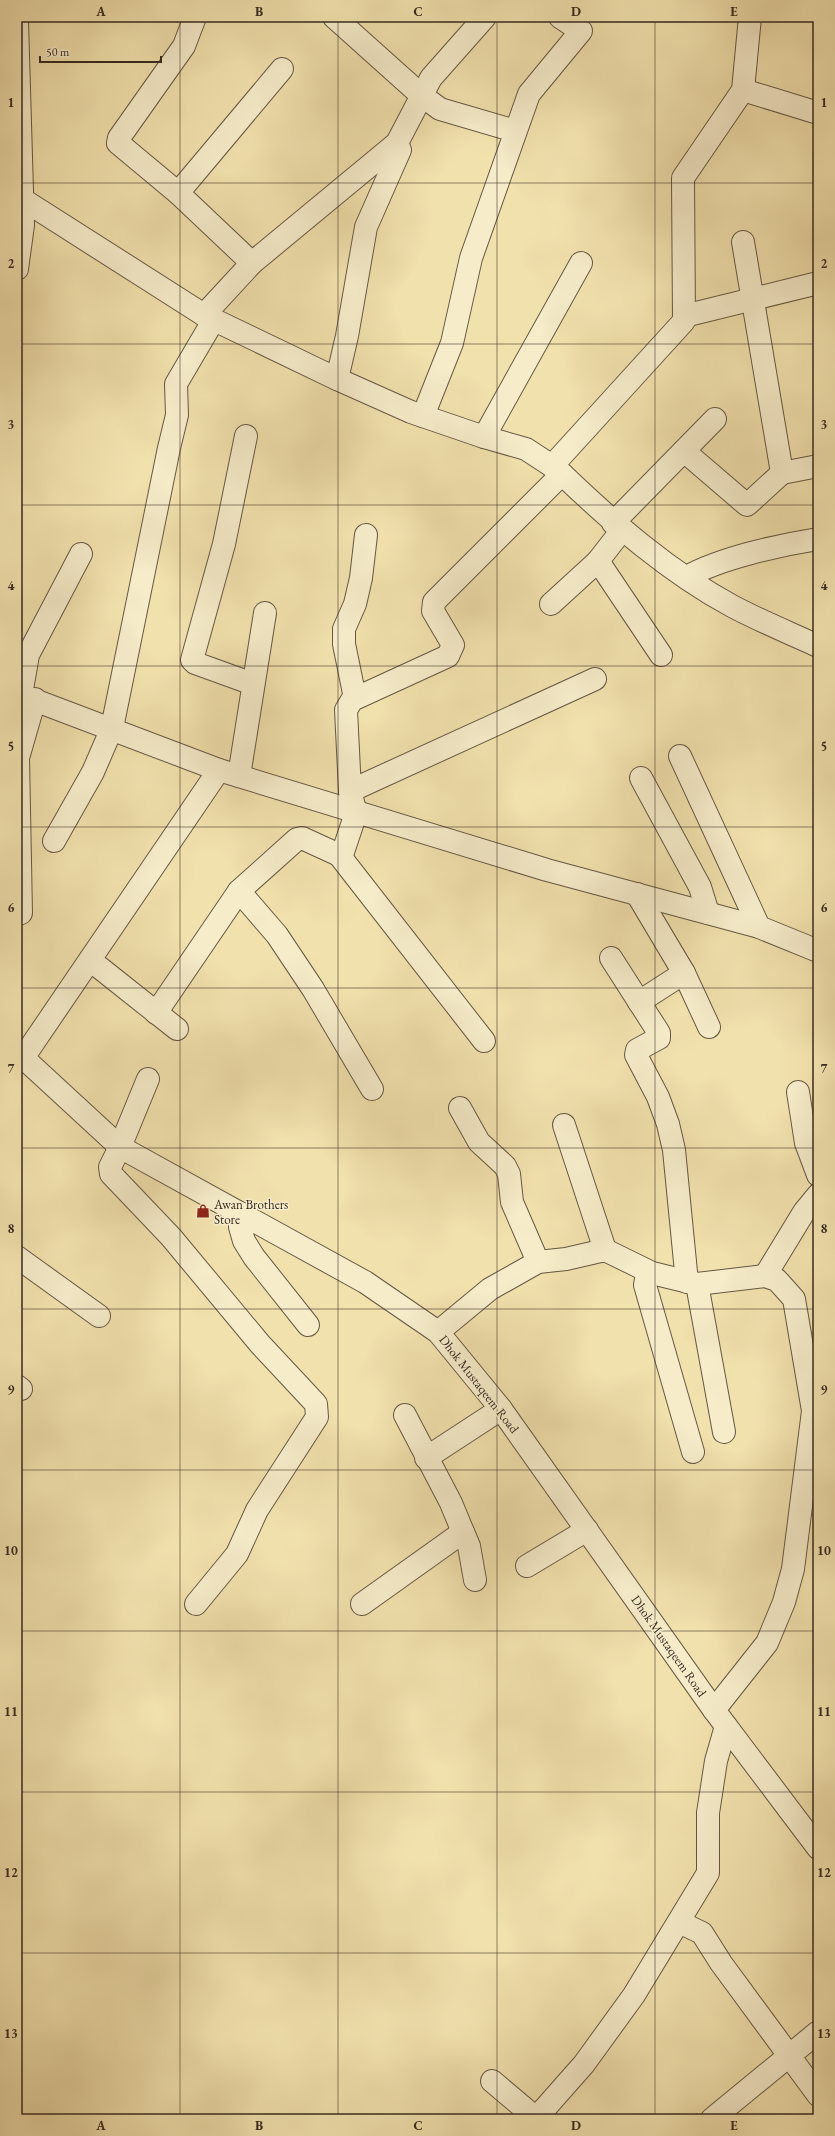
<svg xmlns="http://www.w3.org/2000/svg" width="835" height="2136" font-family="'EB Garamond',serif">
<rect width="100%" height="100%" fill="#f1e1ad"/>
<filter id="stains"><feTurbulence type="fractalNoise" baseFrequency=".005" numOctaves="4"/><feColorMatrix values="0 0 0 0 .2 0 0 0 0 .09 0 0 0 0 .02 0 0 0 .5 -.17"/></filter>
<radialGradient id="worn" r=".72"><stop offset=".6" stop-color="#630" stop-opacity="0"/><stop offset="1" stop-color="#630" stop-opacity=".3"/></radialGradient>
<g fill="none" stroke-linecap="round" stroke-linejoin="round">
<g stroke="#655844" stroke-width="24">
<g id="minor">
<polyline points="195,17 184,46 119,138 118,143 178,193 252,263"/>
<polyline points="334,17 421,95 440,109 515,131"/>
<polyline points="17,21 23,225 17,269"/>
<polyline points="743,90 818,113"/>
<polyline points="178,193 282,69"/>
<polyline points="22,199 204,315 252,263 397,143 431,78 485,17"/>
<polyline points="204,315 337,379 411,412 484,437 526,449 552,466"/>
<polyline points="684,316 818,283"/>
<polyline points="337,379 347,336 366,227 400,150 397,143"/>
<polyline points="423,416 452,343 471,258 529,94 581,31 560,17"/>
<polyline points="246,436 224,544 192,660 195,663 253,684"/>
<polyline points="484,437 581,263"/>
<polyline points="684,451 747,505 782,473 743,242"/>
<polyline points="782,473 818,466"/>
<path d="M562,474C613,523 669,572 732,606C760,621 790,633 818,646"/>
<polyline points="613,523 715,419"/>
<polyline points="81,554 28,655 21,695 219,770 547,870 759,927 818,951"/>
<polyline points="598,561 661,655"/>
<path d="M687,577C720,558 780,545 818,539"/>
<polyline points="551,604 598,561 622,530"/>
<polyline points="355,698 344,644 344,629 355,604 361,578 366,535"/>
<polyline points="680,756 759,927"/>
<polyline points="239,776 265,613"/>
<polyline points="641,778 700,887 708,913"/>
<polyline points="350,791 346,710 352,700 448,656 453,645 433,611 434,602 562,474 552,466 684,321 683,178 743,90 750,17"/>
<polyline points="54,841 93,772 112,728 169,448 177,415 176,384 213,321"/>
<polyline points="339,855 484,1041"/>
<polyline points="239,891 277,935 313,989 372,1089"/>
<polyline points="637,894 684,973 709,1027"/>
<polyline points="21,913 18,758 35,699"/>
<polyline points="611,958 659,1033 659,1038 637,1050 636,1055 658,1097 668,1124 674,1150 687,1282"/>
<polyline points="90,960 177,1029"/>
<polyline points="639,1002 684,973"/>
<polyline points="156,1013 239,891 297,839 302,838 339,855 343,852 356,813 350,791 595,679"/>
<polyline points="17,1052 120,1147 365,1282 438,1332 501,1409 714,1710 818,1848"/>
<polyline points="23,1058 219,770"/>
<polyline points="148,1079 120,1147 110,1167 111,1174 171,1237 260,1344 316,1404 317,1417 257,1510 237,1554 196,1604"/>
<polyline points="798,1092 806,1143 818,1175"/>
<polyline points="460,1108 479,1142 505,1166 509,1174 512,1202 538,1262"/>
<polyline points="564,1125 605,1250"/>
<polyline points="240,1213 240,1227 244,1241 254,1257 308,1325"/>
<polyline points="17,1257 99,1316"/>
<polyline points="652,1273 646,1279 645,1285 693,1452"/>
<polyline points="765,1276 804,1212 818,1195"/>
<polyline points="697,1284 724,1432"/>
<polyline points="438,1332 490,1289 538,1262 566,1259 605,1250 652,1273 697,1284 765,1276 777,1280 794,1299 813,1411 793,1569 784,1602 767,1643 714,1710"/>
<polyline points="17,1386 21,1389"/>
<polyline points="405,1415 451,1503 463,1532 469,1546 475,1580"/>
<polyline points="426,1458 501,1409"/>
<polyline points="527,1566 587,1530"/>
<polyline points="362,1604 463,1532"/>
<polyline points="679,1922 702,1933 721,1963 818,2095"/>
<polyline points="492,2081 531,2114 539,2115 584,2064 634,1995 708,1873 708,1813 716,1761 726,1726"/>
<polyline points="712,2119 818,2032"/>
</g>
</g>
<use href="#minor" stroke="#f6ecca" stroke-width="22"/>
</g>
<path fill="none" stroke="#362a21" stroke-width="1" stroke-opacity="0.55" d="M180,17V2119M338,17V2119M497,17V2119M655,17V2119M17,183H818M17,344H818M17,505H818M17,666H818M17,827H818M17,988H818M17,1148H818M17,1309H818M17,1470H818M17,1631H818M17,1792H818M17,1953H818"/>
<defs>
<g id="shop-bare" transform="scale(1.08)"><path d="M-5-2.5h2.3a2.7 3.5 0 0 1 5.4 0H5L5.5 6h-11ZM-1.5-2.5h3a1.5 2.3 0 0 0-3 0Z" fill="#8f2418" stroke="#f6ecca" stroke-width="2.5" paint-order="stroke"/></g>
</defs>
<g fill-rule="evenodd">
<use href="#shop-bare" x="203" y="1211"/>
</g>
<g text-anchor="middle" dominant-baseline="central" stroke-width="3" stroke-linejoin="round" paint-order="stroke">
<g font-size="13" fill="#362a21" stroke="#f6ecca" text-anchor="start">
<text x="214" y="1204">Awan Brothers<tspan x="214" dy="15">Store</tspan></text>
</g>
<g font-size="13" fill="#362a21" stroke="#f6ecca">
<text transform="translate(479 1384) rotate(52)">Dhok Mustaqeem Road</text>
<text transform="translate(669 1646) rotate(55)">Dhok Mustaqeem Road</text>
</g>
</g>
<rect width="835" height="2136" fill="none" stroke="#f1e1ad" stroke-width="44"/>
<path d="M40 56v6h121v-6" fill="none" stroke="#362a21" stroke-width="2"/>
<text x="46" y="56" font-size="12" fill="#362a21" stroke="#f6ecca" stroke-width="3" paint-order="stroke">50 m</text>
<rect x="22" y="22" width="791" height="2092" fill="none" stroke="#362a21" stroke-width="1.5"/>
<g font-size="13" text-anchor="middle" font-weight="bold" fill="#362a21">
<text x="101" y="16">A</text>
<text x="259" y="16">B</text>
<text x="418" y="16">C</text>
<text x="576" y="16">D</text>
<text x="734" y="16">E</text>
<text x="11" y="107">1</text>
<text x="824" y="107">1</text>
<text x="11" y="268">2</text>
<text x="824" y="268">2</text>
<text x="11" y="429">3</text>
<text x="824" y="429">3</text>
<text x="11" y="590">4</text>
<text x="824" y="590">4</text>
<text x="11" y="751">5</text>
<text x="824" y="751">5</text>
<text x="11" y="912">6</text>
<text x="824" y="912">6</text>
<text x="11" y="1073">7</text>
<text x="824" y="1073">7</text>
<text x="11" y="1233">8</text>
<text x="824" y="1233">8</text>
<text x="11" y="1394">9</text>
<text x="824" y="1394">9</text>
<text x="11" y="1555">10</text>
<text x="824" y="1555">10</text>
<text x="11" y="1716">11</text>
<text x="824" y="1716">11</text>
<text x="11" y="1877">12</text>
<text x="824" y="1877">12</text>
<text x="11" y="2038">13</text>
<text x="824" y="2038">13</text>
<text x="101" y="2130">A</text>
<text x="259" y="2130">B</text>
<text x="418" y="2130">C</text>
<text x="576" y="2130">D</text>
<text x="734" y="2130">E</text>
</g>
<rect width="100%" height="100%" filter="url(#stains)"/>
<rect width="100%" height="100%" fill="url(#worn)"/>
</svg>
